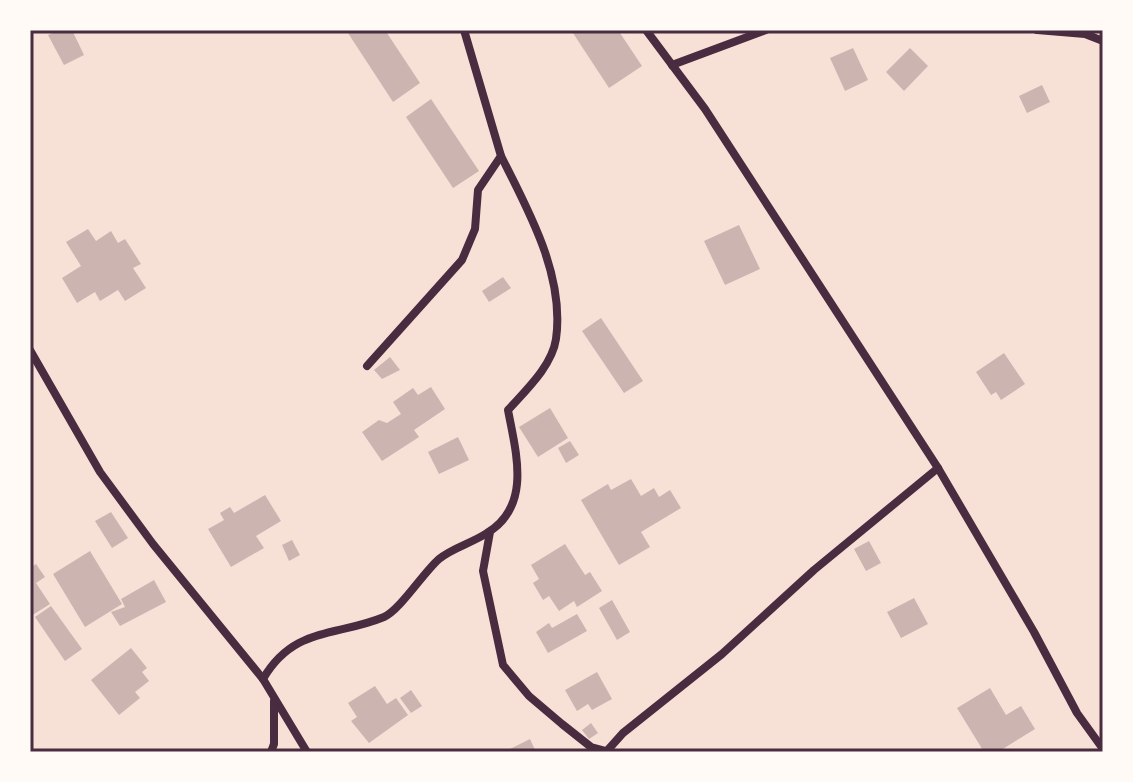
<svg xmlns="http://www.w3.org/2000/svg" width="1133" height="782" font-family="Quicksand,sans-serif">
<rect width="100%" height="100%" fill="#f7e1d7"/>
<g fill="#ccb4b1">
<polygon points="59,30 72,30 84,55 64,65 48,35"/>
<polygon points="346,30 385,30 420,83 393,102"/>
<polygon points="571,30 618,30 642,66 609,88"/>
<polygon points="853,48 868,80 845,91 830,58"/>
<polygon points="910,48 928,66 904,91 886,72"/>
<polygon points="1042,85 1050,102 1027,113 1019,96"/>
<polygon points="431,99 479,171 453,188 406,117"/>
<polygon points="739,225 760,269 725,285 704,241"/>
<polygon points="88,229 96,241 111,231 118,243 125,239 141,264 133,268 146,288 125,301 118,290 100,301 95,292 77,303 62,278 81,266 66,242"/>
<polygon points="503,277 511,288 489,302 482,291"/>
<polygon points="601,318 643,381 624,393 582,331"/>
<polygon points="1004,353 1025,384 1001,400 996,392 991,395 976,372"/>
<polygon points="390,357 400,370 382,379 374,370"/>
<polygon points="431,387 445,409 414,430 419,437 382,461 362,432 379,420 387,423 401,414 393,402 413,388 418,395"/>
<polygon points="550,408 568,438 538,457 519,427"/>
<polygon points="458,437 469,460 439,474 428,452"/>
<polygon points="570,441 579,455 566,463 558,448"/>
<polygon points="631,479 641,496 654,488 659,497 670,490 681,508 641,532 650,547 619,565 581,500 608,484 611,490"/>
<polygon points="265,495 281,521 256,536 264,548 231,567 208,529 224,520 220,513 230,507 234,513"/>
<polygon points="111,512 128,538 112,548 95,521"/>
<polygon points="292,540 300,555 289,561 282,545"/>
<polygon points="869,541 881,563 866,571 854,549"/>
<polygon points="565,544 585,575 590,572 602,591 577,607 574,601 559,611 549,596 543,600 533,583 539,579 531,565"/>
<polygon points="90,551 122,604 85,627 53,574"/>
<polygon points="36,564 45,577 36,583 50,604 31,616 30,568"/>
<polygon points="154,580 166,602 120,626 111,612 125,607 121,599"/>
<polygon points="914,598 928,624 901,638 887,612"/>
<polygon points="612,600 630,632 617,640 599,608"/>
<polygon points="51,606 82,649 65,661 35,617"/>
<polygon points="577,614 587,631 548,653 536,632 549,623 552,628"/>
<polygon points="131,648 147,668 142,672 149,681 135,692 140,698 119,715 91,680"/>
<polygon points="597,672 612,699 592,710 588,704 577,711 565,690"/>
<polygon points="375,686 387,704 396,698 408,715 369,743 351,721 357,717 348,703"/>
<polygon points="990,688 1006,715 1021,706 1035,729 998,752 984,752 957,708"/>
<polygon points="411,690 422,706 411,713 400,698"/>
<polygon points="591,723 598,733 589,739 582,730"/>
<polygon points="530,739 536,752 504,752"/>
</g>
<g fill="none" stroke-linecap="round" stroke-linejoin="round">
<g stroke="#4a2c40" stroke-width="8">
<polyline points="646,30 705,109 938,468 1034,632 1077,713 1103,749"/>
<polyline points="1037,30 1085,34 1103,41"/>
<polyline points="672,65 766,30"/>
<polyline points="30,350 100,472 153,544 263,679 307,752"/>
<polyline points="367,366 462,260 475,229 478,190 501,156 464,30"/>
<polyline points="490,532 483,571 503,665 529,696 562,724 591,747 606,751"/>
<path d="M263,679C294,626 336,637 384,617C400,610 423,573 439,559C452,548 472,543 487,533C532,506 516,453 508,410C526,390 552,366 556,339C565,275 528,210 501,156"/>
<polyline points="271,752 274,744 274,701"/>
<polyline points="606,752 623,733 722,654 814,570 938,468"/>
</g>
</g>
<rect width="1133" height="782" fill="none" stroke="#fffaf5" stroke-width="64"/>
<rect x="32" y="32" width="1069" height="718" fill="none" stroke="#4a2c40" stroke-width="3"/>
</svg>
